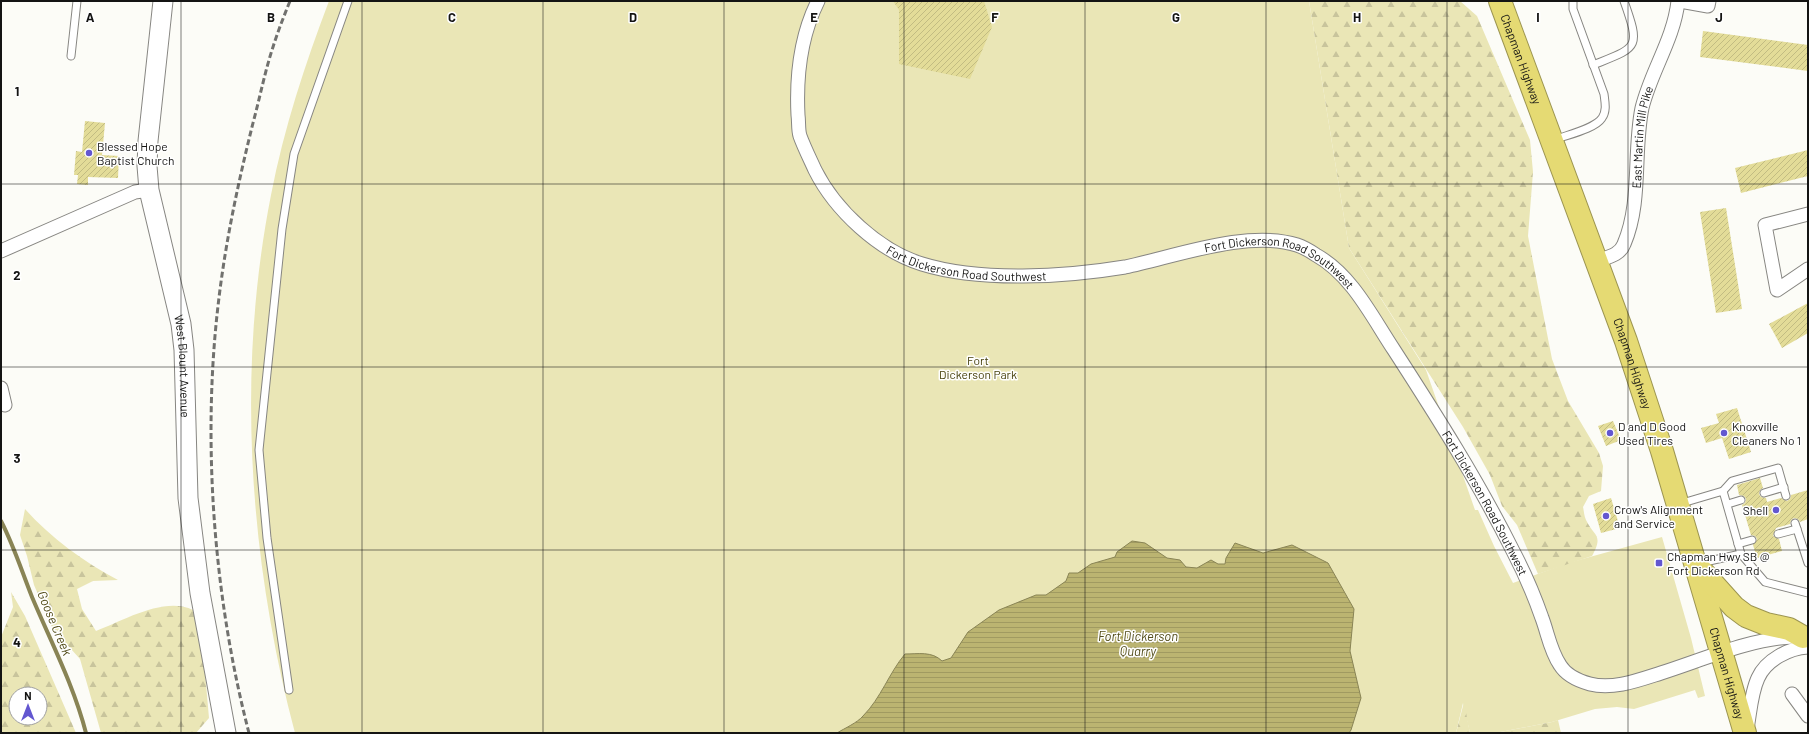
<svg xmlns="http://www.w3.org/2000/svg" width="1809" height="734" font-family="Barlow,sans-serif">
<defs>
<pattern id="forest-firs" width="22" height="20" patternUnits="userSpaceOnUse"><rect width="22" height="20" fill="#eae6b6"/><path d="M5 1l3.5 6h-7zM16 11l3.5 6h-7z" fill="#c8c49c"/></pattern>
<pattern id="water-rules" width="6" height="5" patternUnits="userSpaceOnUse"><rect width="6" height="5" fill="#bbb471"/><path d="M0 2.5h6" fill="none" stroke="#a09a61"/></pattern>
<pattern id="building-hatch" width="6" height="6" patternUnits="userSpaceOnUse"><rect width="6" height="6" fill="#e3dc98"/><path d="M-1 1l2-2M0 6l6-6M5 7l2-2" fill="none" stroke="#c2bc82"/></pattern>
</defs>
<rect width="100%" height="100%" fill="#fcfcf7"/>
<path fill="#eae6b6" d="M329,1H1309L1349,248L1426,370L1475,510H1478L1494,546L1513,583L1568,563L1662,537L1691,638L1705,696L1698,698L1695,690L1634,709L1617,707L1595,709L1552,722L1495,733H1470L1463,703L1456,733H295C249,559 236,372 271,195C284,128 305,64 329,1Z"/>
<g fill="url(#forest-firs)" fill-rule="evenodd">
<path d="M1309,1H1460L1477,16L1530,140L1533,172L1528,236L1552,359L1568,401L1599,453L1603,466L1601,491L1589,496L1583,507C1584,511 1584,516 1586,520C1594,537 1604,534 1592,556L1538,574L1517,525L1502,506L1490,475L1463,427L1349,248Z"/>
<path d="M25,509C51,538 84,562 118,580L93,581L77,589L82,609L96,631C123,621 164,596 193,610L205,673L209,718L196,733H101L80,659L53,629L34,585L27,556L20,535Z"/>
<path d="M11,592L25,616L76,733H1V637L13,607ZM16,694H40V718H16Z"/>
<polygon points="1464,702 1470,733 1456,733"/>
<polygon points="1558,720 1561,733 1495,733 1552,722"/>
</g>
<path fill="url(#water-rules)" stroke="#898455" d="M1132,541L1145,543L1167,558L1180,560L1186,567L1197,568L1211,560L1218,564H1225L1226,558L1235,543L1263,553L1292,545L1328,563L1354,609L1350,651L1361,698L1351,730L1349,733H837C845,728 857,723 863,716C881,698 889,673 905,654C918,654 932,651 942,661L951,658L968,632L999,610L1036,595H1046L1066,581L1069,573H1078L1091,564L1115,557L1117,552Z"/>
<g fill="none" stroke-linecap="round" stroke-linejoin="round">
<path stroke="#898455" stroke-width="4" d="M1,521C14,546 22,572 32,597C51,642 74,686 86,733"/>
</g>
<g fill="url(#building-hatch)">
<polygon points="893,1 984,1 992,27 970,79 899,64 899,10"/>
<polygon points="1703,31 1808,45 1808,71 1700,57"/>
<polygon points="85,121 105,123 102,155 119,156 118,178 88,177 88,185 77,184 78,175 74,175 76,151 82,152"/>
<polygon points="1808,150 1808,176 1741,193 1735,168"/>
<polygon points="1726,208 1742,309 1716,313 1700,212"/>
<polygon points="1808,303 1808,333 1782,348 1769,324"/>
<polygon points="1737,408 1751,452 1729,459 1722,438 1706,443 1701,428 1719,423 1716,414"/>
<polygon points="1613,421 1621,440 1606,446 1598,426"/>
<polygon points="1760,478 1763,488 1760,490 1759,494 1761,497 1766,498 1767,502 1781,498 1787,501 1790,499 1791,495 1808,490 1808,519 1800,522 1798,519 1794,518 1791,520 1790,524 1776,528 1773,536 1779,539 1782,551 1757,558 1753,545 1757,539 1755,536 1751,535 1742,505 1745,503 1746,499 1744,496 1739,495 1737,485"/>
<polygon points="1611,498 1620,528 1601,533 1593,504"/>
</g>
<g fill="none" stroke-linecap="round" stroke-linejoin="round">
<g stroke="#878682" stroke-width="9">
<g id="lane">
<polyline points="71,56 77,1"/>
<path d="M1593,65C1638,47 1641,49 1624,1"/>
<path d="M1554,140C1566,135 1595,129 1602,118C1607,111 1605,102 1604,94L1573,9V1"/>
<polyline points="1723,491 1732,481 1778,468 1786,496"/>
<polyline points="1764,493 1784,487"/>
<polyline points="1679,504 1723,491 1741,554 1700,563"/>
<polyline points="1728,504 1741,500"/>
<polyline points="1795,523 1808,563"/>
<polyline points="1778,534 1797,529"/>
<polyline points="1738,544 1752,540"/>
<polyline points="1741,554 1765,582 1808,593"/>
<polyline points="289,690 267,538 259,450 282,229 294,154 348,1"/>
</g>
</g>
<g stroke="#878682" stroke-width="15">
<g id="street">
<path id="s1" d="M818,1C800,37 796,75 798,115C799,122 798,130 800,136C804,147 810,159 815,170C835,210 879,251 922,264C980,282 1065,277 1125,267C1174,257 1248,229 1297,245C1303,247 1310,251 1316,255C1352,275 1372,317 1394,350C1436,415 1478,481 1513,551C1524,572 1534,595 1542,618C1548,634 1550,650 1560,665C1566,675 1579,681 1590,684C1613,690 1639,680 1661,673C1702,660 1752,638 1794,637"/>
<polyline points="1680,1 1708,6 1709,1"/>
<polyline points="1808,214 1765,225 1777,290 1808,269"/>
<polyline points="1,251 135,192 149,190"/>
<path id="s2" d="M1597,261C1608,257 1620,255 1624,244C1642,202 1633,152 1642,108C1651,71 1674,39 1678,1"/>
<polyline points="1,388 5,405"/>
<polyline points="1792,694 1808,716"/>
<path d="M1747,729C1750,713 1751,693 1758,678C1766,660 1789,648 1808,647"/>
</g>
</g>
<g stroke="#878682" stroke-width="21">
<g id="secondary">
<path id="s3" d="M163,1L148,141L147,166L149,190L181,324L184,350L188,498L200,593L226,733"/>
</g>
</g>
<g stroke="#9c9551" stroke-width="24">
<g id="highway">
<path id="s4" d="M1500,1L1626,341L1662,451L1745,733"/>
<polyline points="1699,568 1734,607 1746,616 1766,624 1789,629 1803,637"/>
</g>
</g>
<use href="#lane" stroke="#fff" stroke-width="7"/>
<use href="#street" stroke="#fff" stroke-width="13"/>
<use href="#secondary" stroke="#fff" stroke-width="19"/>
<use href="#highway" stroke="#e5da73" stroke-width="22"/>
<path stroke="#71716e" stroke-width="3" stroke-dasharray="6 3" stroke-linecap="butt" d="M249,733C214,599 202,444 218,306C225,244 238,183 253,123C260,97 265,71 273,47C278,31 284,16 290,1"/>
</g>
<path fill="none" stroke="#141413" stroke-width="1" stroke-opacity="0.55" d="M181,1V733M362,1V733M543,1V733M724,1V733M904,1V733M1085,1V733M1266,1V733M1447,1V733M1628,1V733M1,184H1808M1,367H1808M1,550H1808"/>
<g fill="#6357d0" stroke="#fff" stroke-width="1.5">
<circle cx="89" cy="153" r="4"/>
<circle cx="1610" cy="433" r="4"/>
<circle cx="1724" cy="433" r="4"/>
<circle cx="1776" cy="510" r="4"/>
<circle cx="1606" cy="516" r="4"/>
<rect x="1655" y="559" width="8" height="8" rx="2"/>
</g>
<g text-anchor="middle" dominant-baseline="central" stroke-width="3" stroke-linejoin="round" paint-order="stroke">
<g font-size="12" fill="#141413" stroke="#fff">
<text stroke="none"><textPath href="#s4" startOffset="62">Chapman Highway</textPath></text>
<text stroke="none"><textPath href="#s2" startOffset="142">East Martin Mill Pike</textPath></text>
<text stroke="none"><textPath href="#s1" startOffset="365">Fort Dickerson Road Southwest</textPath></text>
<text stroke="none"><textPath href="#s1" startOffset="689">Fort Dickerson Road Southwest</textPath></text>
<text stroke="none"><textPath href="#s4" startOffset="386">Chapman Highway</textPath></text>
<text stroke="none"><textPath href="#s3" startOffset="370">West Blount Avenue</textPath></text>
<text stroke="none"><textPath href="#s1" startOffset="1025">Fort Dickerson Road Southwest</textPath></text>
<text stroke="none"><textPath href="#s4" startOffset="710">Chapman Highway</textPath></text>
</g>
<g font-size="12" fill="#141413" stroke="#fff" text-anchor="start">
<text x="97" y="146">Blessed Hope<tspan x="97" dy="14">Baptist Church</tspan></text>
<text x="1618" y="426">D and D Good<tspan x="1618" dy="14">Used Tires</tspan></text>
<text x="1732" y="426">Knoxville<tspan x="1732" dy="14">Cleaners No 1</tspan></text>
<text x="1614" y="509">Crow's Alignment<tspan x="1614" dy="14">and Service</tspan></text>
<text x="1768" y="510" text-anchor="end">Shell</text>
<text x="1667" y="556">Chapman Hwy SB @<tspan x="1667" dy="14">Fort Dickerson Rd</tspan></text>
</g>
<g font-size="12" fill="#47410c" stroke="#fff">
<text x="978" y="360">Fort<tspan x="978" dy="14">Dickerson Park</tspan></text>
</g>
<g font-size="13" font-style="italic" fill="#534d1a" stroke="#fff">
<text transform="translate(55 623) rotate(67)">Goose Creek</text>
<text x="1138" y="636">Fort Dickerson<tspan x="1138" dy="15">Quarry</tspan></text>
</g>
</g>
<g font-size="13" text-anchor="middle" font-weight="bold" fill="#141413" stroke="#fff" stroke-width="3" stroke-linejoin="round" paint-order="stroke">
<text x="90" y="22">A</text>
<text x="271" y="22">B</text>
<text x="452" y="22">C</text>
<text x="633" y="22">D</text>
<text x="814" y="22">E</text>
<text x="995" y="22">F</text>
<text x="1176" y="22">G</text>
<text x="1357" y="22">H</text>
<text x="1538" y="22">I</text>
<text x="1719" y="22">J</text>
<text x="17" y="96">1</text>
<text x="17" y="280">2</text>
<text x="17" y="463">3</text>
<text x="17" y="647">4</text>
</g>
<rect width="1809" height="734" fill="none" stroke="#141413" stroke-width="4"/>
<g transform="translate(28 706)"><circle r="19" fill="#ffffff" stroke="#a1a1a1"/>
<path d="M0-3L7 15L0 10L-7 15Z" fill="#6357d0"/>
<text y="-6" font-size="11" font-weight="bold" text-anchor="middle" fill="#141413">N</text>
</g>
</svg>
